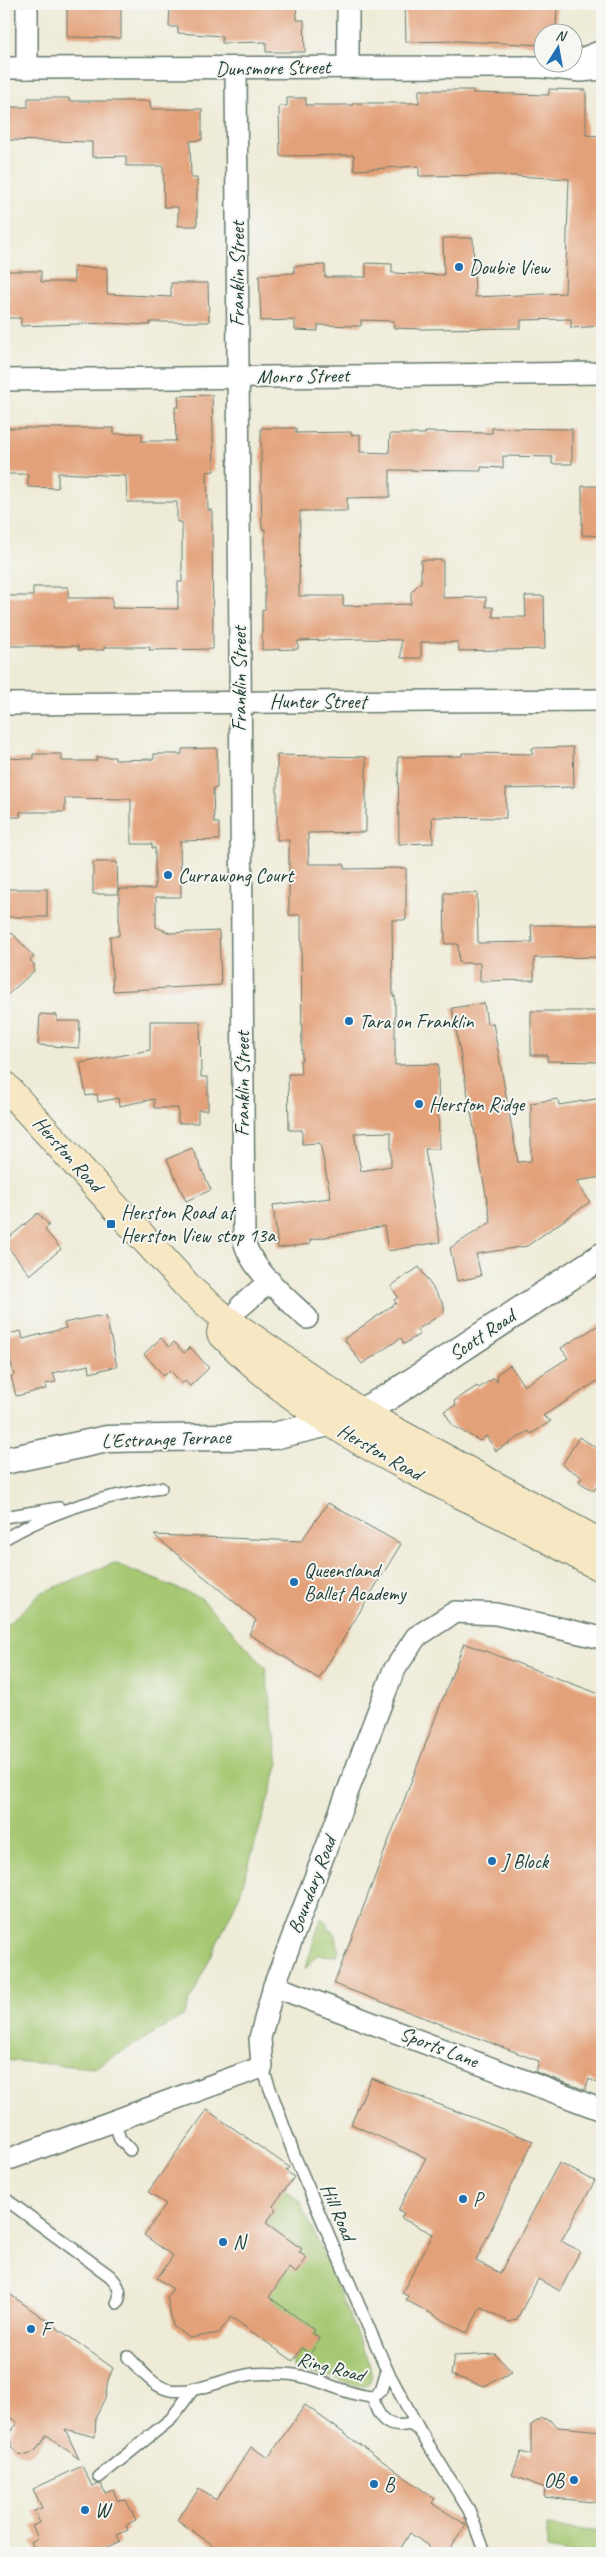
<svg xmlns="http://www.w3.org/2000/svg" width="606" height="2557" font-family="Caveat,sans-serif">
<rect width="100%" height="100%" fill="#f6f6f2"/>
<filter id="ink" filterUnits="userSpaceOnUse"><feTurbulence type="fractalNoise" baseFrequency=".02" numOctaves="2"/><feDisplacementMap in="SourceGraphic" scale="10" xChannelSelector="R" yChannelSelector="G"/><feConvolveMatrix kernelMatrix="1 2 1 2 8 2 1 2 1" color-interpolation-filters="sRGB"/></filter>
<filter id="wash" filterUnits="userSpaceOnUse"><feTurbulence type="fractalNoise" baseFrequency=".0096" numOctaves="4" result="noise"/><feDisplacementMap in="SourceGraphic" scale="20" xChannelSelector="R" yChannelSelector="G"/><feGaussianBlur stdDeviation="1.12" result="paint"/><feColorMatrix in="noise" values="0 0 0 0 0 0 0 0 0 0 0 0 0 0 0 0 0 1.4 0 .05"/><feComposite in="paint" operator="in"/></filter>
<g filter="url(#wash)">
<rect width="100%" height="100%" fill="#eeebd7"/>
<g fill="#a6c872" stroke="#628253">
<polygon points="114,1563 201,1598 265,1667 279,1763 240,1894 183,2016 94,2068 4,2060 4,1628 41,1593"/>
<polygon points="321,1918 328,1923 329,1929 333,1930 339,1950 337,1956 317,1955 305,1969"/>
<path d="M284,2190L301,2202L370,2366C378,2401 346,2381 331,2377C318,2374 306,2372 293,2369V2361L302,2348L310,2353L320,2339L313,2334L315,2330L237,2275L279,2282L289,2268L296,2272L306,2258L299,2252L302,2248L266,2223L276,2209L265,2200Z"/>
<polygon points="547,2526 602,2532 602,2553 570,2553 547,2549"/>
</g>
<g id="blocks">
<g fill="#e3a179" fill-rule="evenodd">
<polygon points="67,4 121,4 121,38 67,37"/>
<polygon points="170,4 296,4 297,20 304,20 305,52 266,52 266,42 222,43 222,36 178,33 178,27 169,27"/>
<polygon points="405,4 557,4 556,32 544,32 544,45 457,41 406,42"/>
<polygon points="549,89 586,90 586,135 602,136 602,326 571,328 571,319 521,320 521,328 421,329 394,328 394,321 361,320 361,326 318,325 318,331 295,330 295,320 261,321 259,275 294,273 294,266 325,265 325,277 366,277 366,263 392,264 392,273 444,275 443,238 473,238 475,297 565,293 569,179 497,175 419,176 419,166 354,170 354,155 280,156 279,106 287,106 287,98 306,98 306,105 353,105 353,103 419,103 419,90 473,90 473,93 549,95"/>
<polygon points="28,98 69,98 69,101 150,101 151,109 202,109 202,140 190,141 191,178 197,178 197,226 178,226 178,207 164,207 163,166 126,166 126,156 92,157 92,142 4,140 4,107 28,107"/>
<polygon points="74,267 107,268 107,294 171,297 171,283 208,283 209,322 150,322 150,325 107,323 21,326 21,318 4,318 4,271 41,271 41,282 74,282"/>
<polygon points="212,395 214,471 207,472 208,510 212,510 213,649 149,650 150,647 104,647 104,650 78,650 78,646 4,646 4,596 33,596 33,587 68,587 68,598 112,598 112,608 178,609 178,582 182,582 182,522 177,522 177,502 127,502 126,476 58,473 58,488 28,487 28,474 4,474 4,428 114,428 114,434 142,433 142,441 176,441 175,407 179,407 178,396"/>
<polygon points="261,428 296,428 296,433 351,432 351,435 360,434 360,452 389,453 390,434 425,434 425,432 492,433 492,428 572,429 572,464 552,464 552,457 503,456 503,468 481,467 481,471 390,470 390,497 347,498 347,511 300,511 299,596 343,596 343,606 411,604 411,592 421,582 421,560 443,560 443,598 486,597 486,607 493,607 493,617 526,617 525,596 544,596 545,649 459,651 458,642 421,642 421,658 401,658 401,640 361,639 298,641 298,649 262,650 262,610 265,610 265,529 262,529 261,481"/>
<polygon points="582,486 602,486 602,536 582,535"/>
<polygon points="573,747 574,787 506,789 506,818 432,817 433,843 399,844 398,757 462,756 462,753 533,754 532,748"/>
<polygon points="217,748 217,788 213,788 214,823 219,823 219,840 180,841 181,897 156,897 156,927 170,933 219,931 221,985 113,991 110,936 119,936 119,889 155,889 155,848 152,848 152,844 131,844 131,799 65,798 65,812 20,812 20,817 4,817 4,758 33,759 33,754 62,754 62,761 96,761 97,757 115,757 115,760 154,759 154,754 182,754 182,749"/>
<path d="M277,755L366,757V832L308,833L309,864H344V869L406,868V920H392L393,996H395V1065L438,1064L439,1149H425L440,1242L388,1251L384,1226L310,1240V1244L278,1248L273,1205L331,1198L320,1143L302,1144V1130H289L288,1074H301L300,1060H302L301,915H289V840H277ZM391,1132V1166L361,1171L354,1133Z"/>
<polygon points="93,862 117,862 118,894 93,894"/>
<rect x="4" y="889" width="43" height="28"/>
<polygon points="444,893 477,893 478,943 532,942 531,925 602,925 602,957 534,958 534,980 480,981 480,963 459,963 458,944 445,944"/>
<polygon points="12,933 34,957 30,960 34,964 34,971 4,998 4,941"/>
<polygon points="484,1003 487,1024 493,1023 518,1162 531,1161 531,1103 558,1099 559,1105 602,1098 602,1177 576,1181 590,1202 527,1246 476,1254 481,1276 457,1281 450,1248 491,1222 452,1008"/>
<polygon points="531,1011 602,1011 602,1055 600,1054 600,1062 547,1061 547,1055 531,1055"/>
<polygon points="40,1014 57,1015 57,1021 80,1021 79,1048 38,1045"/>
<polygon points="150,1021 200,1021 201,1077 208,1077 208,1110 198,1110 198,1123 178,1123 178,1108 154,1108 154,1099 119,1106 118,1098 98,1102 97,1094 86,1096 80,1063 150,1050"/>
<polygon points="192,1148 211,1190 186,1201 167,1159"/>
<polygon points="38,1213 49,1225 45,1230 61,1249 30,1275 4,1242"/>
<polygon points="419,1267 444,1305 444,1312 417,1330 420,1334 404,1344 401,1338 362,1364 344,1339 396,1303 394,1300 398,1297 391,1286"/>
<polygon points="97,1316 98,1317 106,1316 117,1366 90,1373 89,1365 53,1373 56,1382 45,1384 46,1389 16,1396 11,1376 14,1375 4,1335 21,1331 23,1339 66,1328 64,1323"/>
<polygon points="602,1323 602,1378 543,1416 551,1421 531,1434 529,1431 496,1451 486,1436 480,1441 453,1426 444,1411 456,1405 454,1401 477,1386 479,1388 494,1378 497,1382 497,1374 510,1365 524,1386 568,1358 561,1348"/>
<polygon points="161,1338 169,1347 174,1342 184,1353 190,1347 209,1368 190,1386 185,1381 182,1384 170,1370 164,1376 144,1354"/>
<polygon points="579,1437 602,1451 602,1477 594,1491 579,1482 582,1477 562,1465"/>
<polygon points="328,1503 401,1544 319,1679 249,1634 256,1620 154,1535 301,1541"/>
<polygon points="464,1643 602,1695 602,2085 589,2079 585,2090 536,2072 539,2061 334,1984"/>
<polygon points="371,2078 533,2141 476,2261 500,2273 559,2163 595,2181 561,2241 580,2251 560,2291 538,2279 517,2319 509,2322 481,2307 467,2333 406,2300 408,2296 402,2293 433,2234 401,2218 404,2213 398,2210 426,2158 351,2124"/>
<polygon points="207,2110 289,2167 286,2171 294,2177 273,2206 276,2209 266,2223 302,2249 299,2252 307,2258 296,2273 289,2268 269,2297 315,2330 313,2334 320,2339 310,2354 302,2348 293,2361 231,2317 219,2333 190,2338 173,2326 167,2297 173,2289 157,2278 173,2256 144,2235 166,2204 148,2192"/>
<polygon points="4,2290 113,2368 108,2380 105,2398 96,2416 95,2437 65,2429 79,2459 47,2435 36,2450 28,2455 19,2454 12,2448 10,2434 17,2422 4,2414"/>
<polygon points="495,2354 512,2372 484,2386 451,2375 454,2356"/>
<polygon points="305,2405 435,2499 432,2503 466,2525 447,2553 438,2553 410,2533 398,2553 224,2553 177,2520 199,2489 216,2500 251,2447 268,2458"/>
<polygon points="542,2418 550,2420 558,2427 602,2431 602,2503 544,2497 545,2488 512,2475 521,2452 531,2455 531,2425"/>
<polygon points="82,2466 92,2486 101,2484 105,2493 113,2490 118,2501 126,2500 136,2520 126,2525 128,2530 117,2535 120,2542 97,2553 37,2553 31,2542 38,2538 32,2526 40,2523 34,2511 42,2508 33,2489"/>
</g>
</g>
</g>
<g filter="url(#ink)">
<use href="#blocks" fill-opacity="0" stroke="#677a6d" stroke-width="1"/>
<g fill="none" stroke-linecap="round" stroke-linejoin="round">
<g stroke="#677a6d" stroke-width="14">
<g id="service">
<polyline points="4,1517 59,1508"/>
<path d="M4,1539C58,1508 100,1497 161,1488"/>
<polyline points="262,2067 295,2157 387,2370 381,2390 373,2397"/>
<polyline points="114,2121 120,2139 130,2150"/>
<path d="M4,2198L110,2276C118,2284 123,2293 117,2303"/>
<path d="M128,2357C140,2369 153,2387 170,2390C198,2394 226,2377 253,2374C263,2373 274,2374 284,2374C316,2375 343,2395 373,2397"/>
<polyline points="387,2370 419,2429"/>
<path d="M373,2397C377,2418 388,2430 410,2424L420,2431L469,2510L485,2553"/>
<polyline points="99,2477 171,2419 194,2388"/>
</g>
</g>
<g stroke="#677a6d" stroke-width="24">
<g id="minor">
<polyline points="27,4 27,68"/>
<polyline points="348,4 348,67"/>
<polyline points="574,62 602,51"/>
<polyline points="4,68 542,67 581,71 602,69"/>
<path d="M236,69L244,1239C248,1267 288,1299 307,1318"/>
<polyline points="4,380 602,373"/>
<polyline points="4,704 602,700"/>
<polyline points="241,1306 270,1281"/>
<polyline points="274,1986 602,2110"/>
<polyline points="4,2161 262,2067 260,2038 274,1986 393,1672 416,1637 455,1612 496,1614 602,1638"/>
</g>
</g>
<g stroke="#677a6d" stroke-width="29">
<g id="tertiary">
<polyline points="360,1412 390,1396 602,1256"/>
<polyline points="4,1461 107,1439 273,1436 329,1423"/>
</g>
</g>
<g stroke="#677a6d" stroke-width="30">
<g id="secondary">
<polyline points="4,1085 192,1291 228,1321 360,1412 602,1544"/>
<path d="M221,1333C310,1424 404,1466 516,1522C545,1537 573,1553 602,1568"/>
</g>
</g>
<use href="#service" stroke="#fff" stroke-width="11"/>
<use href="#minor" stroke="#fff" stroke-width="21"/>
<use href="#tertiary" stroke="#fff" stroke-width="26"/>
<use href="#secondary" stroke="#f7e8c3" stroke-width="28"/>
</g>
</g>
<g fill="#1f6fb2" stroke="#f6f6f2" stroke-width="2">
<circle cx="459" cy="267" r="5"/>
<circle cx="168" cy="875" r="5"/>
<circle cx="349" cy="1021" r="5"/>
<circle cx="419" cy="1104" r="5"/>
<rect x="106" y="1219" width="10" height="10" rx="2.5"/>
<circle cx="294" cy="1582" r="5"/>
<circle cx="492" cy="1861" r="5"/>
<circle cx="463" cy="2199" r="5"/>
<circle cx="223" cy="2242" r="5"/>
<circle cx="31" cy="2329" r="5"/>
<circle cx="574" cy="2480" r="5"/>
<circle cx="374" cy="2484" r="5"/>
<circle cx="85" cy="2510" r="5"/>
</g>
<g text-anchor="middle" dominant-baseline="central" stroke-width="4" stroke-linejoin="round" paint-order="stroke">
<g font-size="20" fill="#1f3d34" stroke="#f6f6f2">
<text transform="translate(273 68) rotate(-1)">Dunsmore Street</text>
<text transform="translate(237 274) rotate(-90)">Franklin Street</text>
<text transform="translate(303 376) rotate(-1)">Monro Street</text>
<text transform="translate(239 679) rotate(-90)">Franklin Street</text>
<text x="318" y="701">Hunter Street</text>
<text transform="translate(242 1084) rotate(-90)">Franklin Street</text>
<text transform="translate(68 1154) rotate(48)">Herston Road</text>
<text transform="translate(482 1335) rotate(-34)">Scott Road</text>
<text transform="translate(166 1439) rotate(-2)">L'Estrange Terrace</text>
<text transform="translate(380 1452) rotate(30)">Herston Road</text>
<text transform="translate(312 1885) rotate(-69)">Boundary Road</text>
<text transform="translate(439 2047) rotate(21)">Sports Lane</text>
<text transform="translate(338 2212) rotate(67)">Hill Road</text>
<text transform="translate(331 2367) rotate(15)">Ring Road</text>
</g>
<g font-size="20" fill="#1f3d34" stroke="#f6f6f2" text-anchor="start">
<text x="469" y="267">Doubie View</text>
<text x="178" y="875">Currawong Court</text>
<text x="359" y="1021">Tara on Franklin</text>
<text x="429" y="1104">Herston Ridge</text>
<text x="121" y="1212">Herston Road at<tspan x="121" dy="23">Herston View stop 13a</tspan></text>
<text x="304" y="1570">Queensland<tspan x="304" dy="23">Ballet Academy</tspan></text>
<text x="502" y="1861">J Block</text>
<text x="473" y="2199">P</text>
<text x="233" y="2242">N</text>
<text x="41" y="2329">F</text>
<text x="564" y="2480" text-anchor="end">OB</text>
<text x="384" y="2484">B</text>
<text x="95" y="2510">W</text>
</g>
</g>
<rect width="606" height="2557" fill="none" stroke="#f6f6f2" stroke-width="20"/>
<g transform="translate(558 48) rotate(11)"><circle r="24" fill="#f6f6f2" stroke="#a0aca6"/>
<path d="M0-4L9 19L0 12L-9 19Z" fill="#1f6fb2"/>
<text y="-8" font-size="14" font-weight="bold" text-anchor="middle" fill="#1f3d34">N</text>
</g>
</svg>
